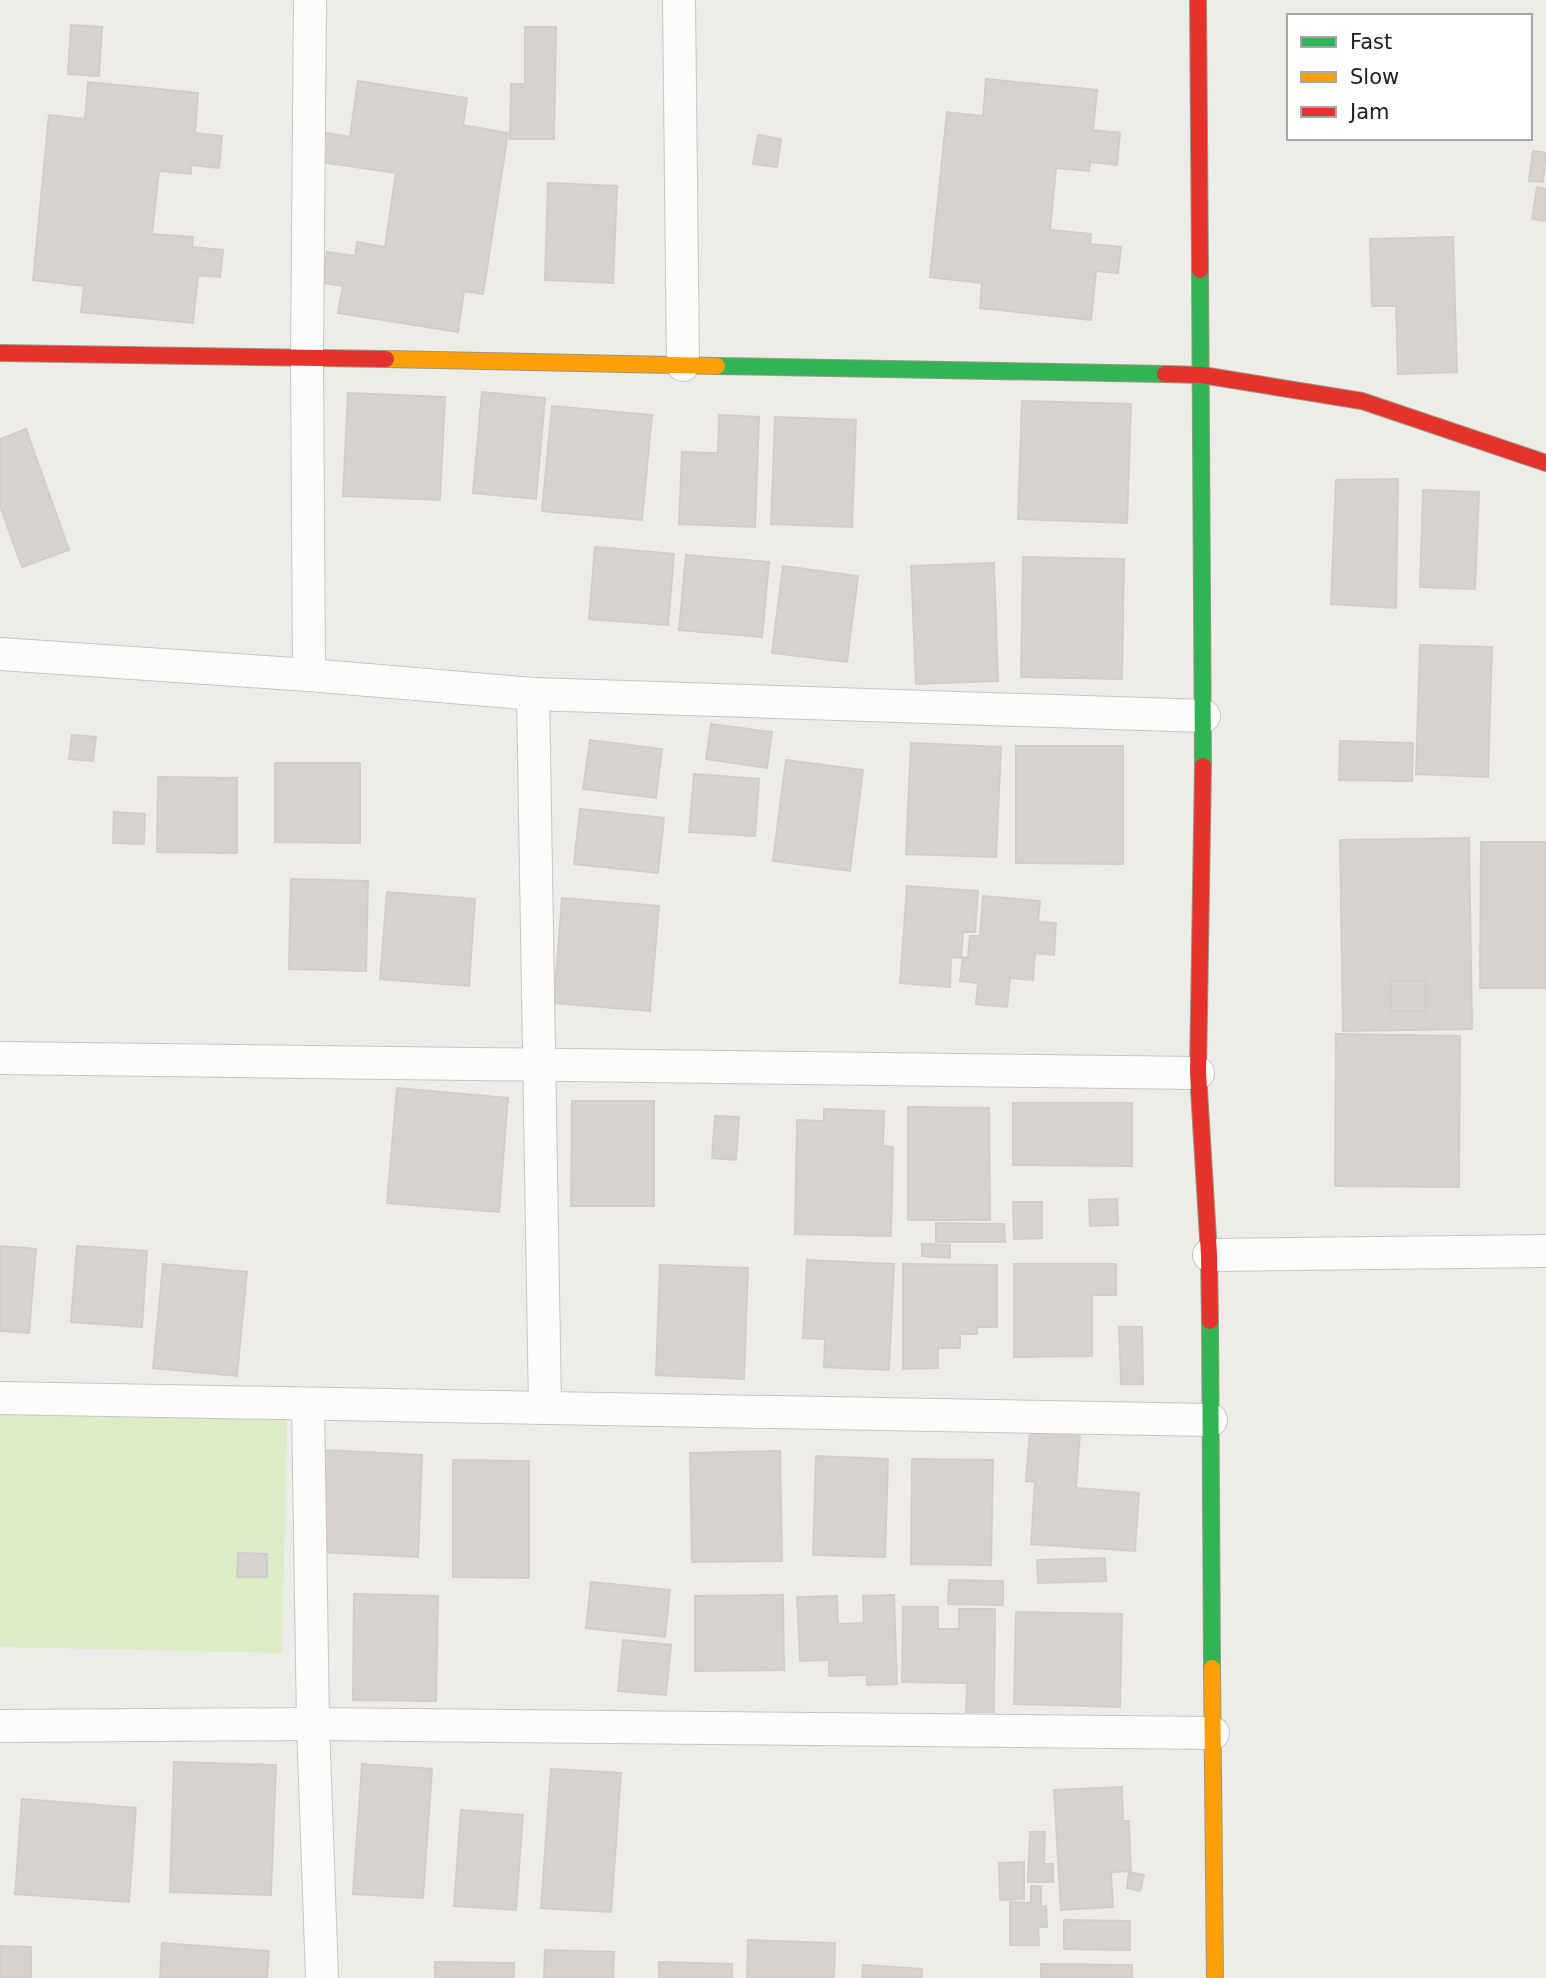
<svg xmlns="http://www.w3.org/2000/svg" width="1546" height="1978" font-family="'DejaVu Sans',sans-serif">
<rect width="100%" height="100%" fill="#eeece9"/>
<polygon fill="#dbecc7" points="0,1412 287,1418 282,1653 0,1647"/>
<g fill="#d5d2d0" stroke="#d1ceca" stroke-width="2">
<polygon points="71,25 102,27 99,76 68,74"/>
<polygon points="525,27 556,27 554,139 510,139 511,84 525,84"/>
<polygon points="986,79 1097,90 1093,130 1120,133 1117,165 1090,162 1089,171 1056,168 1050,230 1091,234 1090,244 1121,247 1118,273 1096,271 1091,320 980,308 982,283 930,277 947,112 983,116"/>
<polygon points="358,81 467,98 463,125 508,133 483,294 464,291 458,332 338,313 343,286 322,283 327,252 355,256 357,242 385,247 396,173 321,162 326,133 350,137"/>
<polygon points="88,82 198,93 195,133 222,136 219,168 191,165 191,174 159,171 152,234 193,237 192,247 223,250 220,277 198,275 193,323 81,312 84,286 33,280 49,115 85,119"/>
<polygon points="758,135 781,139 777,167 753,164"/>
<polygon points="1533,151 1546,153 1543,182 1529,181"/>
<polygon points="548,183 617,186 613,283 545,280"/>
<polygon points="1537,187 1546,189 1546,221 1532,219"/>
<polygon points="1453,237 1457,372 1398,374 1396,306 1372,306 1370,239"/>
<polygon points="482,392 545,398 536,499 473,493"/>
<polygon points="348,393 445,397 440,500 343,496"/>
<polygon points="1022,401 1131,404 1127,523 1018,519"/>
<polygon points="552,406 652,415 642,520 542,511"/>
<polygon points="719,415 759,417 755,527 679,524 682,452 718,453"/>
<polygon points="775,417 856,420 852,527 771,524"/>
<polygon points="26,429 69,550 22,567 0,506 0,439"/>
<polygon points="1398,479 1396,608 1331,604 1336,480"/>
<polygon points="1423,490 1479,492 1475,589 1420,587"/>
<polygon points="595,547 674,554 668,625 589,619"/>
<polygon points="686,555 769,562 762,637 679,630"/>
<polygon points="1023,557 1124,559 1122,679 1021,677"/>
<polygon points="994,563 998,681 916,684 911,566"/>
<polygon points="783,566 858,576 847,662 772,653"/>
<polygon points="1420,645 1492,647 1488,777 1416,774"/>
<polygon points="711,724 772,732 767,768 706,759"/>
<polygon points="72,735 96,737 93,761 69,759"/>
<polygon points="590,740 662,749 656,798 583,789"/>
<polygon points="1340,741 1413,743 1412,781 1339,780"/>
<polygon points="911,743 1001,747 996,857 906,854"/>
<polygon points="1016,746 1123,746 1123,864 1016,863"/>
<polygon points="786,760 863,770 850,871 773,861"/>
<polygon points="275,763 360,763 360,843 275,842"/>
<polygon points="694,774 759,779 755,836 689,832"/>
<polygon points="158,777 237,778 237,853 157,852"/>
<polygon points="580,809 664,818 658,873 574,864"/>
<polygon points="114,812 145,814 144,844 113,843"/>
<polygon points="1469,838 1472,1029 1343,1031 1340,840"/>
<polygon points="1481,842 1546,842 1546,988 1480,988"/>
<polygon points="291,879 368,881 366,971 289,969"/>
<polygon points="907,886 978,891 975,932 963,932 961,958 951,957 950,987 900,983"/>
<polygon points="387,892 475,899 469,986 380,979"/>
<polygon points="983,896 1040,901 1038,922 1056,923 1054,955 1035,953 1033,980 1010,978 1007,1007 976,1004 978,983 960,981 963,957 968,958 970,936 980,936"/>
<polygon points="562,898 659,906 650,1011 554,1003"/>
<polygon points="1391,981 1426,981 1426,1011 1390,1011"/>
<polygon points="1336,1034 1460,1036 1459,1187 1335,1186"/>
<polygon points="397,1088 508,1098 499,1212 387,1203"/>
<polygon points="572,1101 654,1101 654,1206 571,1206"/>
<polygon points="1013,1103 1132,1103 1132,1166 1013,1165"/>
<polygon points="908,1107 989,1108 990,1220 908,1220"/>
<polygon points="824,1109 884,1111 883,1146 893,1147 891,1236 795,1234 797,1120 824,1121"/>
<polygon points="715,1116 739,1117 736,1160 712,1158"/>
<polygon points="1117,1199 1118,1225 1090,1226 1089,1200"/>
<polygon points="1013,1202 1042,1202 1042,1238 1014,1239"/>
<polygon points="936,1223 1004,1224 1005,1242 936,1242"/>
<polygon points="922,1244 950,1245 950,1258 922,1256"/>
<polygon points="0,1246 36,1249 29,1333 0,1331"/>
<polygon points="77,1246 147,1251 142,1327 71,1322"/>
<polygon points="807,1260 894,1264 889,1370 824,1367 825,1339 803,1338"/>
<polygon points="163,1264 247,1272 237,1376 153,1368"/>
<polygon points="903,1264 997,1265 997,1327 977,1327 977,1334 960,1334 960,1348 938,1348 938,1368 903,1369"/>
<polygon points="1014,1264 1116,1264 1116,1295 1092,1295 1092,1356 1014,1357"/>
<polygon points="660,1265 748,1268 744,1379 656,1375"/>
<polygon points="1119,1327 1142,1327 1143,1384 1121,1384"/>
<polygon points="1030,1430 1080,1433 1076,1488 1139,1493 1135,1551 1031,1544 1035,1482 1026,1481"/>
<polygon points="324,1450 422,1455 418,1557 319,1552"/>
<polygon points="780,1451 782,1561 692,1562 690,1453"/>
<polygon points="816,1456 888,1459 885,1557 813,1555"/>
<polygon points="912,1459 993,1460 991,1565 911,1564"/>
<polygon points="453,1460 529,1461 529,1578 453,1577"/>
<polygon points="238,1553 267,1554 267,1577 237,1577"/>
<polygon points="1105,1558 1106,1581 1038,1583 1037,1560"/>
<polygon points="949,1580 1003,1581 1003,1605 948,1604"/>
<polygon points="591,1582 670,1590 665,1637 586,1628"/>
<polygon points="354,1594 438,1596 436,1701 353,1700"/>
<polygon points="783,1595 784,1670 695,1671 695,1596"/>
<polygon points="894,1595 897,1684 867,1685 867,1675 829,1676 829,1660 800,1661 797,1597 837,1596 838,1624 864,1623 863,1596"/>
<polygon points="903,1607 938,1607 938,1629 959,1629 959,1609 995,1609 994,1712 966,1712 967,1683 902,1682"/>
<polygon points="1016,1612 1122,1614 1120,1707 1014,1704"/>
<polygon points="623,1640 671,1645 666,1695 618,1691"/>
<polygon points="174,1762 276,1765 271,1895 170,1892"/>
<polygon points="362,1764 432,1769 423,1898 353,1894"/>
<polygon points="551,1769 621,1773 611,1912 541,1908"/>
<polygon points="1122,1787 1123,1821 1129,1821 1131,1871 1111,1872 1113,1907 1061,1910 1054,1790"/>
<polygon points="22,1799 136,1808 129,1902 15,1894"/>
<polygon points="461,1810 523,1815 516,1910 454,1906"/>
<polygon points="1030,1832 1045,1832 1044,1864 1053,1864 1053,1882 1028,1882"/>
<polygon points="1024,1862 1024,1899 1000,1900 999,1863"/>
<polygon points="1129,1872 1144,1875 1140,1891 1127,1888"/>
<polygon points="1031,1886 1041,1887 1041,1907 1046,1906 1047,1927 1038,1927 1039,1945 1010,1945 1010,1902 1031,1903"/>
<polygon points="1064,1920 1130,1921 1130,1950 1064,1949"/>
<polygon points="748,1940 835,1943 834,1978 747,1978"/>
<polygon points="162,1943 269,1951 267,1978 160,1978"/>
<polygon points="0,1946 31,1947 31,1978 0,1978"/>
<polygon points="545,1950 614,1952 613,1978 544,1978"/>
<polygon points="435,1962 514,1963 514,1978 435,1978"/>
<polygon points="659,1962 732,1964 732,1978 659,1978"/>
<polygon points="1041,1964 1132,1965 1132,1978 1041,1978"/>
<polygon points="863,1965 922,1969 922,1978 862,1978"/>
</g>
<g fill="none" stroke-linecap="round" stroke-linejoin="round">
<g stroke="#c7c6c5" stroke-width="34">
<g id="street">
<polyline points="679,0 683,365"/>
<polyline points="0,654 309,675 533,694 1204,716"/>
<polyline points="309,675 307,358 310,0"/>
<polyline points="533,694 545,1408"/>
<polyline points="0,1058 1198,1073"/>
<polyline points="1209,1255 1546,1251"/>
<polyline points="0,1398 1211,1420"/>
<polyline points="308,1404 313,1724 322,1978"/>
<polyline points="0,1726 313,1724 1213,1733"/>
</g>
</g>
<g stroke="#989980" stroke-width="18">
<g id="fast">
<polyline points="1200,270 1203,766"/>
<polyline points="717,366 1165,374"/>
<polyline points="1210,1321 1212,1668"/>
</g>
</g>
<g stroke="#989980" stroke-width="18">
<g id="slow">
<polyline points="386,359 717,366"/>
<polyline points="1212,1668 1215,1978"/>
</g>
</g>
<g stroke="#989980" stroke-width="18">
<g id="jam">
<polyline points="1198,0 1200,270"/>
<polyline points="0,353 386,359"/>
<polyline points="1165,374 1202,375 1362,401 1546,463"/>
<polyline points="1203,766 1198,1073 1209,1255 1210,1321"/>
</g>
</g>
<use href="#street" stroke="#fcfcfc" stroke-width="32"/>
<use href="#fast" stroke="#30b455" stroke-width="16"/>
<use href="#slow" stroke="#ff9f0a" stroke-width="16"/>
<use href="#jam" stroke="#e5322d" stroke-width="16"/>
</g>
<rect x="1287" y="14" width="245" height="126" fill="#ffffff" stroke="#a6a6a6" stroke-width="2"/>
<rect x="1301" y="37" width="35" height="10" fill="#30b455" stroke="#a6a6a6" stroke-width="2"/>
<text x="1350" y="49" font-size="21" fill="#202020">Fast</text>
<rect x="1301" y="72" width="35" height="10" fill="#ff9f0a" stroke="#a6a6a6" stroke-width="2"/>
<text x="1350" y="84" font-size="21" fill="#202020">Slow</text>
<rect x="1301" y="107" width="35" height="10" fill="#e5322d" stroke="#a6a6a6" stroke-width="2"/>
<text x="1350" y="119" font-size="21" fill="#202020">Jam</text>
</svg>
